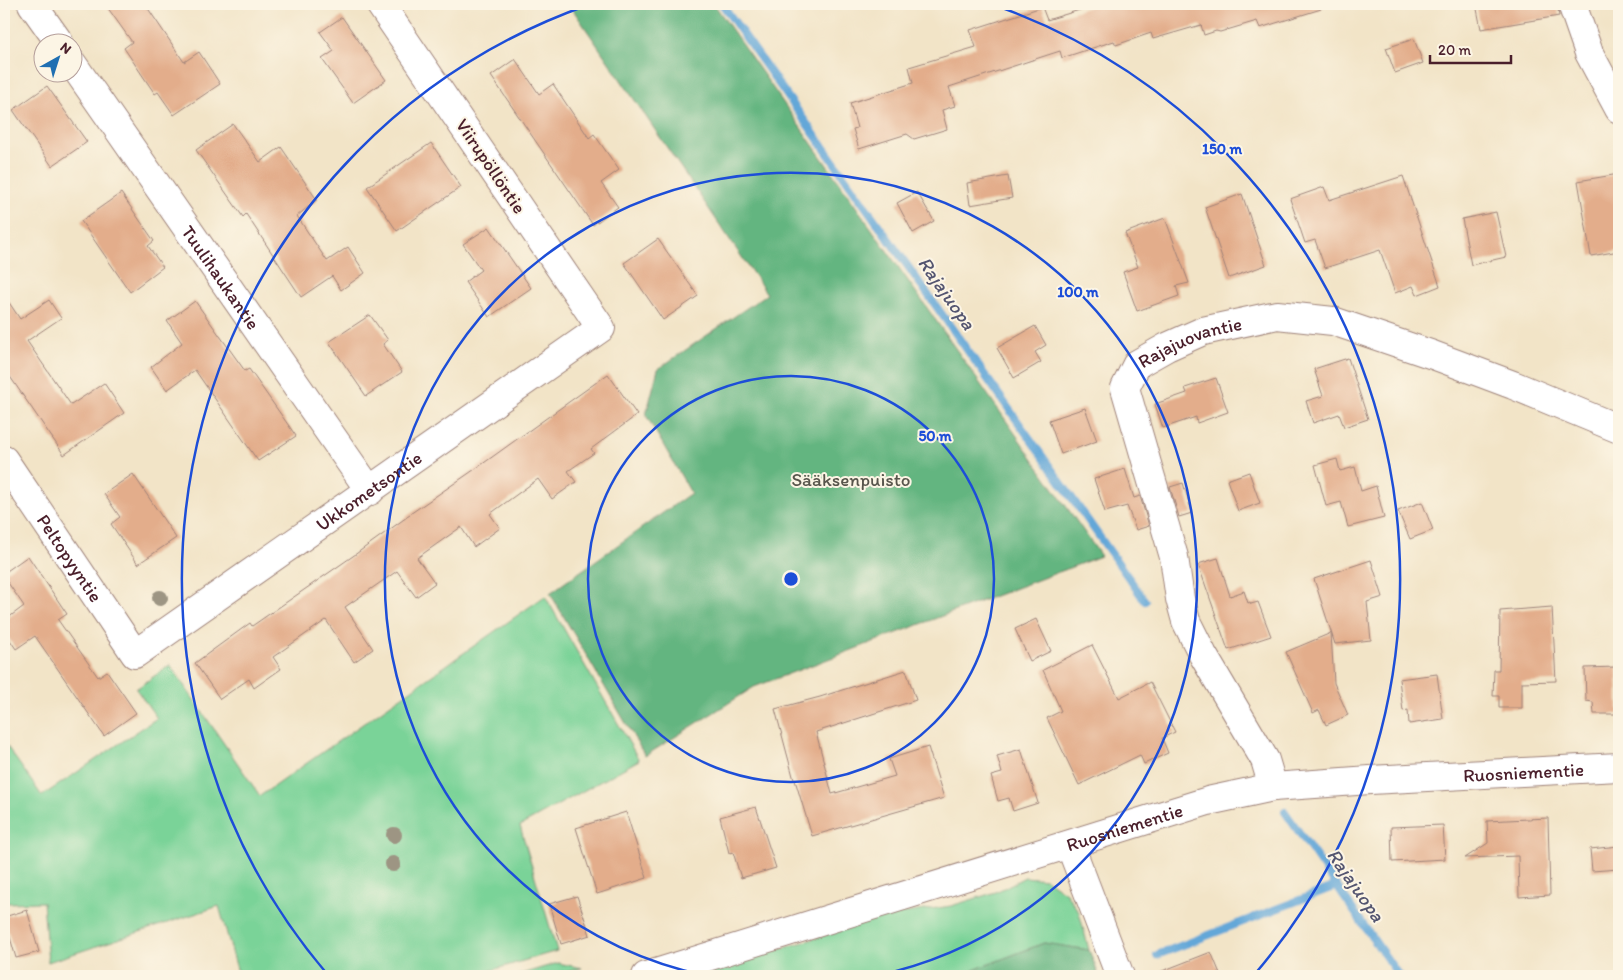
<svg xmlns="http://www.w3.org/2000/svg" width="1623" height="980" font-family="Itim,sans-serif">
<rect width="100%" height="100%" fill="#fcf5e5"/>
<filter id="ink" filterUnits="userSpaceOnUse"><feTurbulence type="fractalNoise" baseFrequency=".02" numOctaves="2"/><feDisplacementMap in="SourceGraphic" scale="10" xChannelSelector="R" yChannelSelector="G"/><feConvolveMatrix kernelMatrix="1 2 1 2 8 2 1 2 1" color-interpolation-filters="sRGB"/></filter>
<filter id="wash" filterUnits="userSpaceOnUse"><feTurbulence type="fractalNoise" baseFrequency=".0096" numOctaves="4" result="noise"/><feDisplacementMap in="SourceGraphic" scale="20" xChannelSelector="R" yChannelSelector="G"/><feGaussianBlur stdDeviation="1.12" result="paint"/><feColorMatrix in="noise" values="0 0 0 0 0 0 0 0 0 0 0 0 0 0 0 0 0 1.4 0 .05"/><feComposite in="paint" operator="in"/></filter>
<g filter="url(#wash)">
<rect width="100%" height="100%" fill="#f2e4c7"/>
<g fill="#7ad398" stroke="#627962">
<polygon points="545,596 639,760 520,826 557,951 472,976 239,976 219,906 48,962 43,902 4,903 4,742 42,796 157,718 136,689 170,665 260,796"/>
<polygon points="1025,877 1046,879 1066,893 1079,912 1089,950 1044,943 958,976 697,976 885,916 951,906 996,892"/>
<polygon points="558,963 582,968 553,976 515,976"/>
</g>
<g fill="#63b580" stroke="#566a56">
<polygon points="569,4 714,4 1101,556 754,687 645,756 550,593 691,493 646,415 658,369 767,294"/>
<polygon points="1044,943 1089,950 1099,976 958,976"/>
</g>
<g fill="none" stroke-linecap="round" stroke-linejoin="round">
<g stroke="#63a7d8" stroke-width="8">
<polyline points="722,4 1145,601"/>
<polyline points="1285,812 1399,976"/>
<polyline points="1157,955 1336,886"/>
</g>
</g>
<g id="blocks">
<g fill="#e3ad8b">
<polygon points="105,4 145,4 184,62 199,52 220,84 174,115 158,92 155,94 124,48 132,42"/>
<polygon points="1099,4 1321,4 1321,9 1260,28 1257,21 1220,32 1216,31 1204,35 1201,25 1153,39 1151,33 1116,45 1114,41 1062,58 1060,51 949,87 955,106 942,110 947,129 914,139 907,134 859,149 853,129 857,128 850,103 913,83 909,67 976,47 970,30 1042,7 1047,20"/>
<polygon points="1476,4 1557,4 1559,16 1481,29"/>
<polygon points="342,17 386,80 353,103 322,59 334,51 320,32"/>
<polygon points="1414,39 1423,63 1395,73 1386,48"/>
<polygon points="515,59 539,94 553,84 589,138 594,134 619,170 601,183 618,207 593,225 491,76"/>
<polygon points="47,86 87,142 52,166 13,110"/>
<polygon points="233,124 260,162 281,147 317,200 297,216 327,261 348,247 365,273 341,290 332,276 301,297 246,214 243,217 196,150"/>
<polygon points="431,143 461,187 397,231 367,187"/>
<polygon points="1619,174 1619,251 1591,256 1578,181"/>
<polygon points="1008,176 1012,198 970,205 967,183"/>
<polygon points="1403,176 1440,286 1417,295 1413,286 1395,293 1380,250 1325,268 1315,240 1305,243 1290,199 1324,187 1329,200"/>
<polygon points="917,192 934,221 913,233 897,203"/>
<polygon points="121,193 154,241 148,246 163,267 130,292 81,221"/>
<polygon points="1242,194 1266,265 1229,278 1205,207"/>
<polygon points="1496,212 1506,257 1471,265 1462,219"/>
<polygon points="1165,218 1189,283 1176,286 1179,296 1137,311 1123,272 1138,267 1125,233"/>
<polygon points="489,227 531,288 489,317 465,282 481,270 463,244"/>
<polygon points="658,239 698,296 663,320 624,263"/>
<polygon points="4,295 20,319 49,300 61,318 27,341 71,405 104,383 124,413 64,455 4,368"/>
<polygon points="195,301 245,371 249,369 296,436 258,461 195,370 167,390 151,367 182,343 167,321"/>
<polygon points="370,315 388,340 383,344 402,372 366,396 329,342"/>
<polygon points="1035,326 1046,345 1035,352 1041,362 1014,378 997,348"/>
<polygon points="1348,358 1368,419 1344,427 1339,414 1313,423 1306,401 1323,396 1314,369"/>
<polygon points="608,374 637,415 591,449 594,453 568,471 576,482 552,499 538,479 490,514 500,528 474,547 461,527 417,558 435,583 416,597 397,571 345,607 373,649 354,662 326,620 273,657 281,669 254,688 249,679 220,699 195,663 250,623 252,626 353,556 407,517 407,516 481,465"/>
<polygon points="1216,378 1228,412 1197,423 1196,417 1163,428 1155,404 1187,393 1185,388"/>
<polygon points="1085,408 1097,441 1061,454 1049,420"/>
<polygon points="1337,459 1340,471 1355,467 1361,491 1376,486 1384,518 1348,527 1341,502 1326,506 1315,465"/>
<polygon points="1125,469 1134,498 1140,496 1149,526 1136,530 1127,506 1105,512 1094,479"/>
<polygon points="1249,472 1260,503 1238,511 1227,480"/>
<polygon points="133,474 176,538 138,564 111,524 120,517 104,494"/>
<polygon points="1183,483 1192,513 1179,517 1170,487"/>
<polygon points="1422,502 1433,530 1410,539 1398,511"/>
<polygon points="28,556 67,614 58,620 98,677 107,671 136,713 104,736 35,636 16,649 4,631 4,621 24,606 4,577 4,573"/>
<polygon points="1218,558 1230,596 1244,591 1248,603 1250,602 1251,604 1258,602 1271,636 1228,650 1198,564"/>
<polygon points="1371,560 1383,597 1367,602 1371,640 1335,644 1314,579"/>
<polygon points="1552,607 1556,681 1522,682 1522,708 1499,708 1499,696 1493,696 1494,670 1499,670 1500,611"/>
<polygon points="1036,619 1051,651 1030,661 1015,629"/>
<polygon points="1331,633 1334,683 1348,715 1326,725 1319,710 1313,713 1286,652"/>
<polygon points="1092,645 1119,698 1150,682 1175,732 1162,738 1168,753 1144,764 1140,755 1079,785 1047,718 1061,711 1043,670"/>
<polygon points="1617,667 1618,714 1594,714 1593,702 1586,701 1585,668"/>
<polygon points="906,670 916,700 816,732 832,794 895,776 889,759 928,747 944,798 812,836 795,780 794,780 775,709 820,697"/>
<polygon points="1437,674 1443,719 1409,724 1408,710 1403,711 1399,679"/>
<polygon points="1021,749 1038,803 1013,811 1009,798 998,801 991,776 1002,773 997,756"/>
<polygon points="756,807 776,868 741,878 733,852 729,853 720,817"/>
<polygon points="626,812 647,878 597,894 576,828"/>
<polygon points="1548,818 1550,895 1519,897 1518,856 1465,858 1488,843 1487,821"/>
<polygon points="1443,825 1445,859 1392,862 1391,827"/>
<polygon points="1619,846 1619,869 1592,871 1590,849"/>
<polygon points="577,896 590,935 561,944 549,904"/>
<polygon points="27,910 39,952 16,958 4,917"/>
<polygon points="1211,952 1221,976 1152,976 1152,975"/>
</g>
</g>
</g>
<g filter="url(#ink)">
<use href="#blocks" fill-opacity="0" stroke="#9e8279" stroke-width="1"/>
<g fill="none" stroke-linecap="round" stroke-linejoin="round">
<g stroke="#9e8279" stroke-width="30">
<g id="street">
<polyline points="32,4 59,42"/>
<polyline points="1572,4 1589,53 1619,109"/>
<path id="s1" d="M72,63L370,491"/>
<path id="s2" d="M4,460L135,654L601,328L380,4"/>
<path id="s3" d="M1273,787L1265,760L1203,655L1186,621L1180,599L1174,557L1125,388L1137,364L1167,347L1203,331L1277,315L1333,321L1433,355L1513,385L1619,429"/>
<polyline points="1070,845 1120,976"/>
</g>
</g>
<g stroke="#9e8279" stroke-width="30">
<g id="secondary">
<path id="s4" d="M646,976L1208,801L1273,787L1370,780L1619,767"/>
</g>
</g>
<use href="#street" stroke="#fff" stroke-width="28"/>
<use href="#secondary" stroke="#fff" stroke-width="28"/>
</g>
<g fill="#9d9583">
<circle cx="160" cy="598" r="8"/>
<circle cx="394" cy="835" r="8"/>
<circle cx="393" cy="864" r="8"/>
</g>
</g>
<g fill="none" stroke="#1d4ed8" stroke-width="2.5">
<circle cx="791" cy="579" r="203"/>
<path d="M707 976A406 406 0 1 1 875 976"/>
<path d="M328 975A609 609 0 0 1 588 5M994 5A609 609 0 0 1 1254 975"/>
</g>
<g text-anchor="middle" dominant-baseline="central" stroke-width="4" stroke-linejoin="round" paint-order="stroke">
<g font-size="19" fill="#4a1f2b" stroke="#fcf5e5">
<text transform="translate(491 166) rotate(56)">Viirupöllöntie</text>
<text stroke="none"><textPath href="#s1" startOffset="261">Tuulihaukantie</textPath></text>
<text stroke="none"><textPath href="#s3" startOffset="514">Rajajuovantie</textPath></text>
<text stroke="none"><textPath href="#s2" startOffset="519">Ukkometsontie</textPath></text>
<text stroke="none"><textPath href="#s2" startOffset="118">Peltopyyntie</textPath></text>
<text stroke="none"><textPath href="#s4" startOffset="906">Ruosniementie</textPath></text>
<text stroke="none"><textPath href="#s4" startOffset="501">Ruosniementie</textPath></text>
</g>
<g font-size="19" fill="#58554c" stroke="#fcf5e5">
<text x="851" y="479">Sääksenpuisto</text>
</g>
<g font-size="20" font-style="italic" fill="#545570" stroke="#fcf5e5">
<text transform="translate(947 293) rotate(55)">Rajajuopa</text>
<text transform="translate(1356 885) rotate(55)">Rajajuopa</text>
</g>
</g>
<circle cx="791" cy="579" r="8" fill="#1d4ed8" stroke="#fcf5e5" stroke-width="2.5"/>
<g font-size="15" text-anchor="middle" font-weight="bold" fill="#1d4ed8" stroke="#fcf5e5" stroke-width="4" stroke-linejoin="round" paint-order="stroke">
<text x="1222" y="154">150 m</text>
<text x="1078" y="297">100 m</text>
<text x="935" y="441">50 m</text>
</g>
<rect width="1623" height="980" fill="none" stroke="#fcf5e5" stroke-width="20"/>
<g transform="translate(58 58) rotate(39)"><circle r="24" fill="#fcf5e5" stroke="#b59f9b"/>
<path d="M0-4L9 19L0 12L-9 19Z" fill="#1f6fb2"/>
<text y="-8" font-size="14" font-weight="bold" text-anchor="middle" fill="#4a1f2b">N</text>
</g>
<path d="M1430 55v8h81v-8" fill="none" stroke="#4a1f2b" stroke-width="2.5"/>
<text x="1438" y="55" font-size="15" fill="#4a1f2b" stroke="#fcf5e5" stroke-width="4" paint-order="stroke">20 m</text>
</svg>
